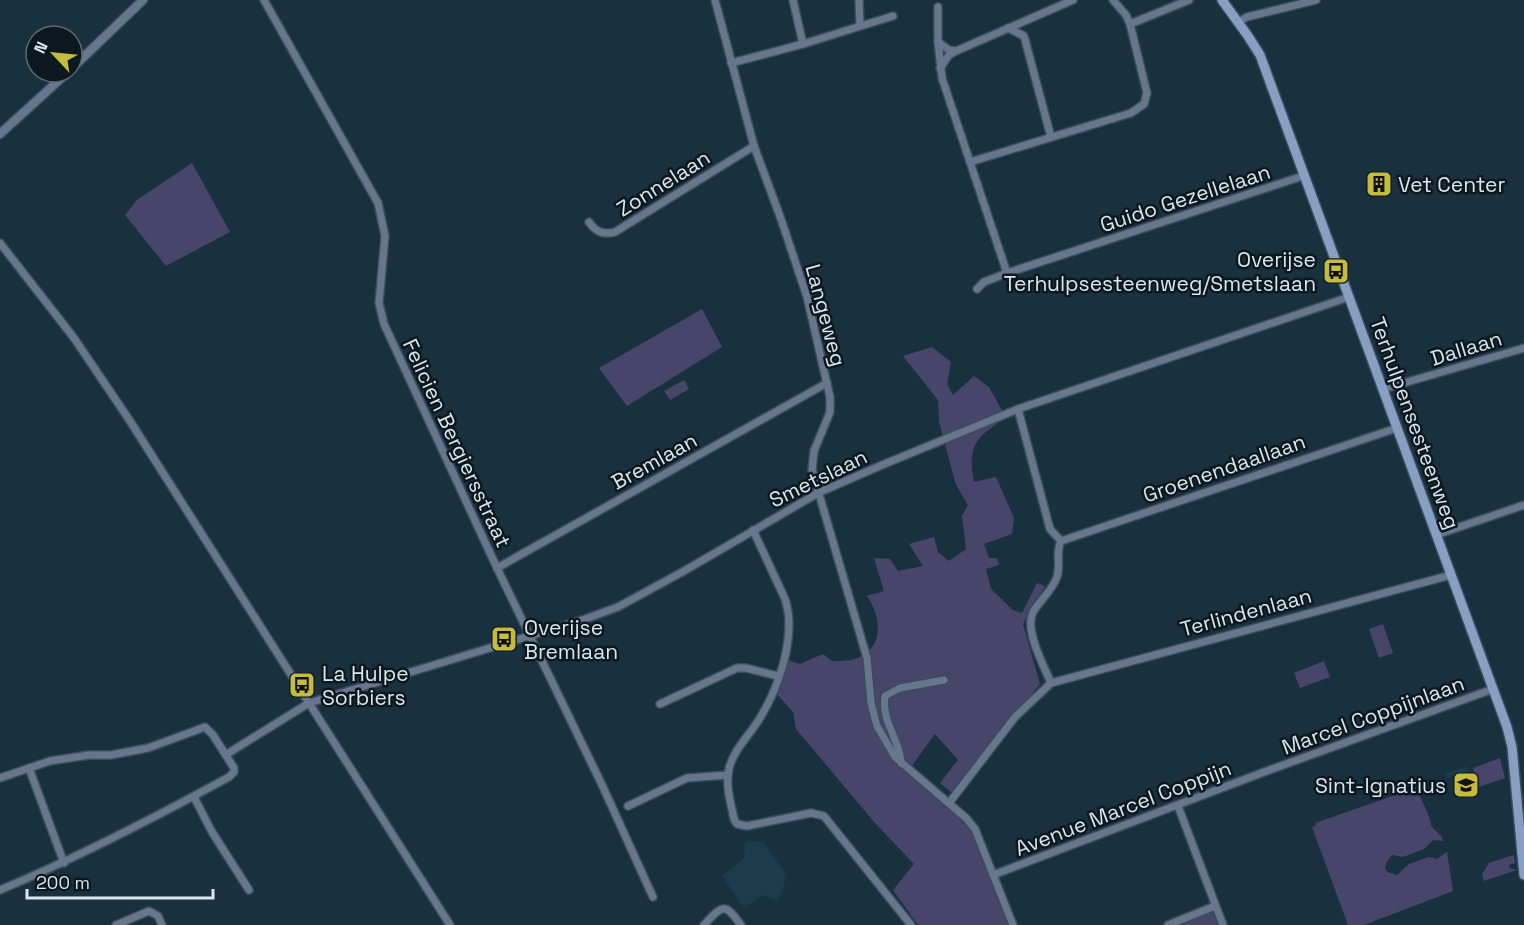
<svg xmlns="http://www.w3.org/2000/svg" width="1524" height="925" font-family="'Space Grotesk',sans-serif">
<rect width="100%" height="100%" fill="#19313f"/>
<g fill="#1c3b4d">
<polygon points="1466,766 1475,792 1471,793 1472,796 1464,798 1455,775 1447,778 1445,774"/>
<polygon points="745,842 763,842 787,876 778,901 762,895 744,908 722,876 744,858"/>
</g>
<g fill="#48456b">
<polygon points="192,163 230,232 166,266 125,215 137,200"/>
<polygon points="702,309 722,347 627,406 599,368"/>
<path d="M932,347L951,362L947,384L953,395L974,376L989,387L1006,418C976,437 967,445 974,482L996,477L1014,518L1012,534L984,544L989,558H997L999,565L986,569L991,589L1013,610L1022,613L1037,583L1045,586L1023,624L1040,684L953,794L940,783L958,760L935,734L911,767L973,833L1010,925H918L893,890L914,864L875,823L796,729L793,712L777,694L788,660L800,664L823,654L832,661C838,661 845,661 851,660C884,653 883,619 867,596L884,591L874,558L890,559L898,571L923,566L909,544L934,537L938,552L949,561L966,549L962,516L968,505L956,485L939,422L938,400L903,356Z"/>
<polygon points="684,380 689,389 670,400 664,391"/>
<polygon points="1383,624 1393,653 1379,658 1369,629"/>
<polygon points="1324,661 1330,677 1300,688 1294,673"/>
<polygon points="1500,758 1505,778 1479,787 1473,768"/>
<path d="M1416,788C1420,797 1432,819 1431,826L1442,837L1443,841L1433,840L1424,849L1403,857L1392,855L1386,863L1385,869L1388,872L1397,875L1409,864L1429,857L1437,859L1447,852L1453,891L1364,925H1348L1312,827L1316,826L1315,823Z"/>
<polygon points="1514,855 1515,863 1509,865 1510,868 1517,870 1484,881 1482,874 1489,863"/>
<polygon points="1212,908 1219,925 1175,925"/>
</g>
<g fill="none" stroke-linecap="round" stroke-linejoin="round">
<g stroke="#384e5b" stroke-width="10">
<g id="minor">
<polyline points="264,0 378,203 385,236 379,303 384,324 497,568 603,787 653,897"/>
<polyline points="715,0 754,146 781,219 807,297 830,397 830,412 814,451 812,470 867,658 871,703 877,726 895,757 966,818 975,829 1013,925"/>
<polyline points="793,0 803,44"/>
<polyline points="859,0 860,26"/>
<polyline points="938,7 938,42 942,78 1007,273"/>
<polyline points="1238,22 1247,17 1316,0"/>
<polyline points="1130,24 1189,0"/>
<polyline points="1008,28 1024,36 1051,137"/>
<polyline points="938,42 949,50 956,51 1073,0"/>
<polyline points="731,63 803,44 893,16"/>
<polyline points="940,68 949,55 956,51"/>
<polyline points="970,162 1131,113 1144,104 1147,93 1130,24 1126,15 1113,0"/>
<path d="M589,222C596,232 603,235 615,232L754,146"/>
<polyline points="0,243 74,338 130,421 450,925"/>
<polyline points="977,289 984,282 1007,273 1303,176"/>
<polyline points="1383,389 1524,348"/>
<path d="M1018,409L1050,529L1061,541C1055,553 1061,565 1057,577C1052,591 1040,600 1033,612C1024,630 1044,666 1051,683"/>
<path d="M753,530L785,599C797,635 779,687 760,718C750,735 733,750 729,769C725,786 731,803 734,819L737,824L747,826L811,813L824,816L911,925"/>
<polyline points="1436,535 1524,505"/>
<polyline points="1061,541 1397,428"/>
<polyline points="497,568 827,383"/>
<polyline points="660,704 737,668 746,668 778,676"/>
<polyline points="227,754 309,703 585,619 618,607 684,571 818,493 882,465 1018,409 1349,297"/>
<path d="M901,763C900,739 881,722 885,696L900,688L944,680"/>
<polyline points="29,768 64,863"/>
<path d="M0,778L50,761L89,755H111L148,748L205,727L213,735L234,768V772L229,777C154,818 79,857 0,890"/>
<polyline points="194,797 212,832 249,890"/>
<polyline points="949,803 1015,717 1051,683 1451,575"/>
<polyline points="628,806 687,778 728,775"/>
<polyline points="1178,806 1223,925"/>
<polyline points="993,875 1264,772 1493,689"/>
<polyline points="116,925 149,911 158,916 162,925"/>
<path d="M704,925C723,904 725,903 741,925"/>
<polyline points="1168,925 1215,906"/>
</g>
</g>
<g stroke="#384e5b" stroke-width="11">
<g id="tertiary">
<polyline points="72,68 143,0"/>
<polyline points="0,134 68,72"/>
</g>
</g>
<g stroke="#384e5b" stroke-width="12">
<polyline id="secondary" points="1222,0 1248,36 1260,55 1507,727 1512,747 1524,875"/>
</g>
<use href="#minor" stroke="#68768d" stroke-width="7"/>
<use href="#tertiary" stroke="#68768d" stroke-width="8"/>
<use href="#secondary" stroke="#899ec3" stroke-width="9"/>
</g>
<defs>
<g id="building-square" transform="scale(1.35)"><rect x="-9" y="-9" width="18" height="18" rx="4" fill="#c4bc3e" stroke="#0d181e"/><path d="M-4-6H4V6H1V3H-1V6H-4ZM-2.5-4.3h1.7v1.8h-1.7ZM.8-4.3h1.7v1.8H.8ZM-2.5-1h1.7V.8h-1.7ZM.8-1h1.7V.8H.8Z" fill="#111"/></g>
<g id="bus-square" transform="scale(1.35)"><rect x="-9" y="-9" width="18" height="18" rx="4" fill="#c4bc3e" stroke="#0d181e"/><path d="M-5-6H5V4H4V6H2V4H-2V6H-4V4H-5ZM-3.5-4V0h7V-4ZM-3.5 1.2v1.5H-2V1.2ZM2 1.2v1.5H3.5V1.2Z" fill="#111"/></g>
<g id="school-square" transform="scale(1.35)"><rect x="-9" y="-9" width="18" height="18" rx="4" fill="#c4bc3e" stroke="#0d181e"/><path d="M0-5L7-2L0 1L-7-2ZM-4 1L0 2.5L4 1V4Q0 6-4 4Z" fill="#111"/></g>
</defs>
<g fill-rule="evenodd">
<use href="#building-square" x="1379" y="184"/>
<use href="#bus-square" x="1336" y="271"/>
<use href="#bus-square" x="504" y="639"/>
<use href="#bus-square" x="302" y="685"/>
<use href="#school-square" x="1466" y="785"/>
</g>
<g text-anchor="middle" dominant-baseline="central" stroke-width="5" stroke-linejoin="round" paint-order="stroke">
<g font-size="21" fill="#d8e6ef" stroke="#0d181e">
<text transform="translate(663 183) rotate(-32)">Zonnelaan</text>
<text transform="translate(1185 198) rotate(-18)">Guido Gezellelaan</text>
<text transform="translate(826 315) rotate(75)">Langeweg</text>
<text transform="translate(1466 348) rotate(-17)">Dallaan</text>
<text transform="translate(1415 423) rotate(70)">Terhulpensesteenweg</text>
<text transform="translate(457 443) rotate(65)">Felicien Bergiersstraat</text>
<text transform="translate(654 461) rotate(-29)">Bremlaan</text>
<text transform="translate(1224 468) rotate(-19)">Groenendaallaan</text>
<text transform="translate(818 478) rotate(-26)">Smetslaan</text>
<text transform="translate(1246 612) rotate(-15)">Terlindenlaan</text>
<text transform="translate(1373 715) rotate(-20)">Marcel Coppijnlaan</text>
<text transform="translate(1123 808) rotate(-21)">Avenue Marcel Coppijn</text>
</g>
<g font-size="21" fill="#d8e6ef" stroke="#0d181e" text-anchor="start">
<text x="1398" y="184">Vet Center</text>
<text x="1316" y="259" text-anchor="end">Overijse<tspan x="1316" dy="24">Terhulpsesteenweg/Smetslaan</tspan></text>
<text x="524" y="627">Overijse<tspan x="524" dy="24">Bremlaan</tspan></text>
<text x="322" y="673">La Hulpe<tspan x="322" dy="24">Sorbiers</tspan></text>
<text x="1446" y="785" text-anchor="end">Sint-Ignatius</text>
</g>
</g>
<g transform="translate(54 54) rotate(296)"><circle r="28" fill="#0d181e" stroke="#5e6a72" stroke-width="1.5"/>
<path d="M0-4.5L10 22L0 15L-10 22Z" fill="#c4bc3e"/>
<text y="-9" font-size="16" font-weight="bold" text-anchor="middle" fill="#d8e6ef">N</text>
</g>
<path d="M27 889v9h186v-9" fill="none" stroke="#d8e6ef" stroke-width="3"/>
<text x="36" y="889" font-size="18" fill="#d8e6ef" stroke="#0d181e" stroke-width="4.5" paint-order="stroke">200 m</text>
</svg>
